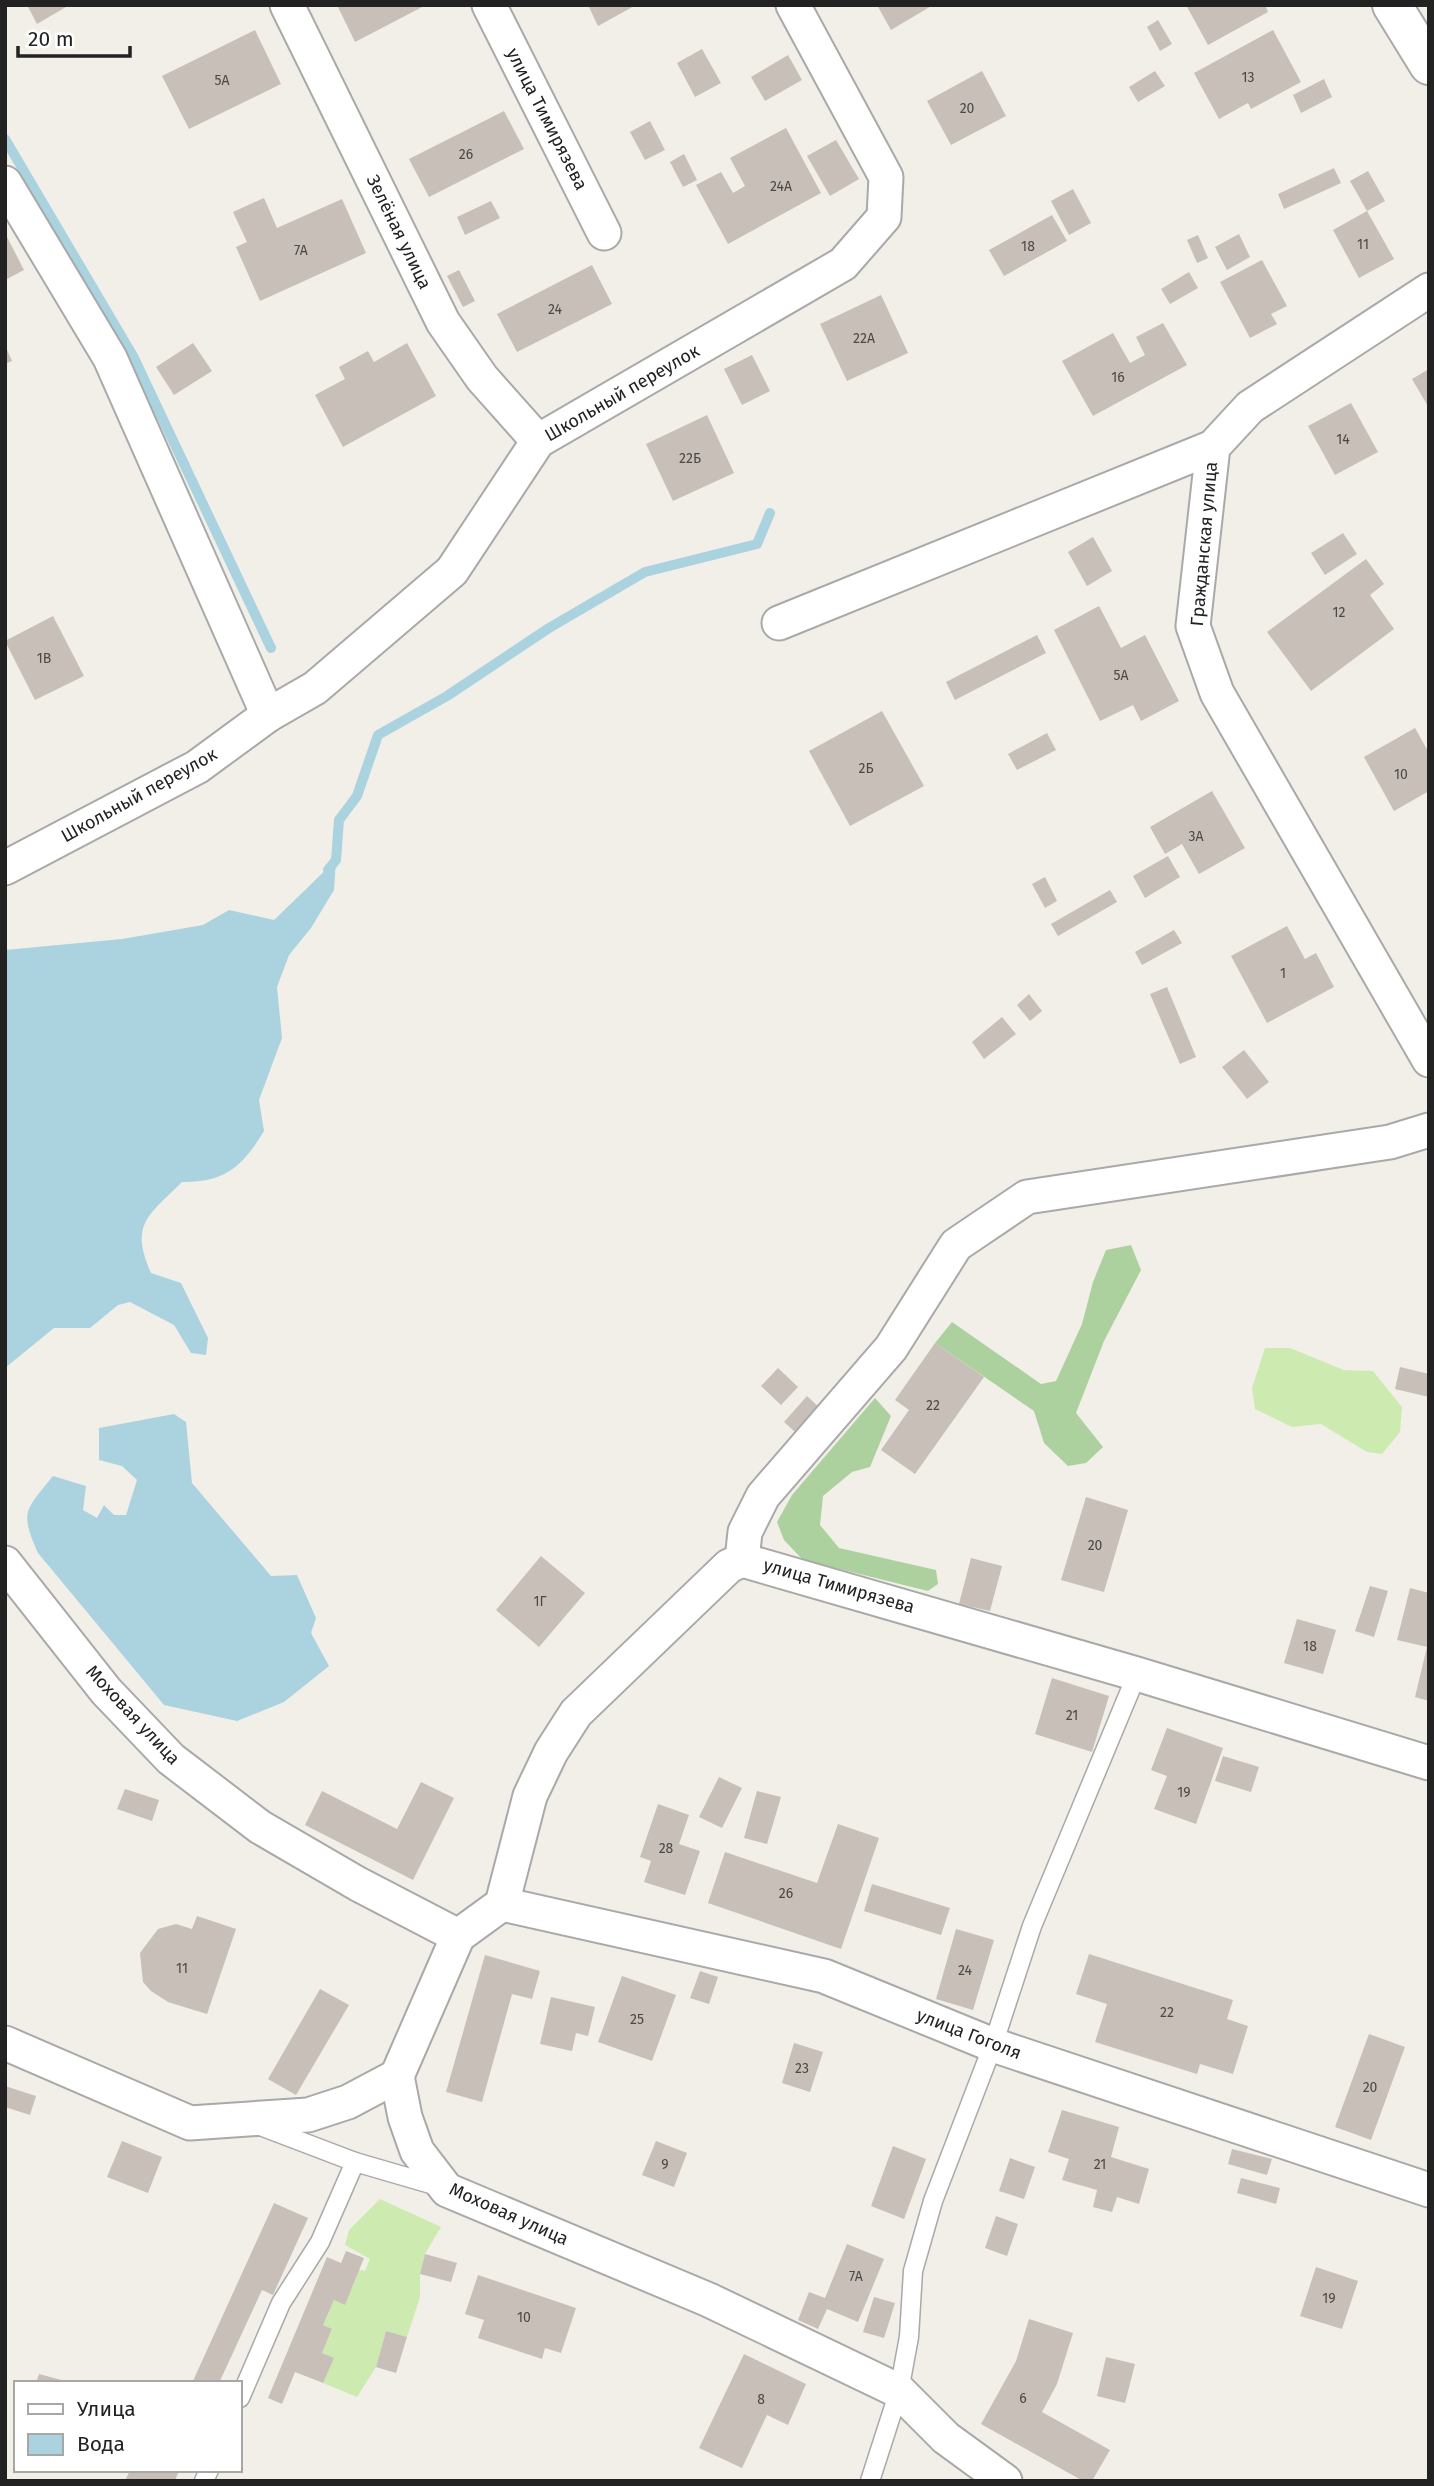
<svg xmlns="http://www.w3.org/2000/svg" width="1434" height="2486" font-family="'Fira Sans',sans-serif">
<rect width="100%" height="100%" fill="#f2efe9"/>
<g fill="#cdebb0">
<polygon points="1265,1348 1290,1348 1344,1370 1373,1371 1402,1407 1400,1432 1382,1454 1367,1452 1321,1424 1292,1427 1255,1409 1252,1388"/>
<polygon points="380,2199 441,2227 425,2254 420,2274 420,2297 407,2337 386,2331 376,2367 357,2397 323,2383 333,2358 322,2353 332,2330 323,2325 334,2300 345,2304 359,2270 365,2271 370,2259 345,2245 349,2230"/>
</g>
<g fill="#add19e">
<polygon points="1131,1245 1141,1270 1104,1341 1076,1413 1103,1447 1086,1463 1068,1466 1044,1443 1034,1411 935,1343 952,1322 1041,1384 1056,1381 1082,1324 1093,1282 1106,1250"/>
<polygon points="875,1398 891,1416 870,1467 852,1472 823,1496 820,1525 839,1548 936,1570 938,1584 928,1591 803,1560 784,1540 777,1522 792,1495"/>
</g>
<g fill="#aad3df">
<path d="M336,860L334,890L311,928L289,955L277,987L282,1038L259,1100L264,1131C243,1166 225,1183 182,1182C149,1215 129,1224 151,1273L181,1283L208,1338L206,1355L191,1353L174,1325L130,1302L118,1305L90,1328H54L5,1368V950L122,939L203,925L229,910L274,920Z"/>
<path d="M174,1414L186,1422L192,1483L271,1576L297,1575L316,1618L311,1633L329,1666L284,1702L237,1721L164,1705L38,1553C19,1511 26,1510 53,1476L86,1486L83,1510L97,1518L104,1505L114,1515H126L137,1480L122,1466L99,1460V1428Z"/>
</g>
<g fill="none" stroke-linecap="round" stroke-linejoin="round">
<g stroke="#aad3df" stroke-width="10">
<polyline points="5,139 133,356 271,648"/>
<polyline points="328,870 336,860 339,820 357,796 378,735 447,696 549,628 645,572 757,544 770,513"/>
</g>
</g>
<g fill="#c7bfb8">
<polygon points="27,5 65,5 66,7 37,24"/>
<polygon points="337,5 426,5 355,42"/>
<polygon points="588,5 636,5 598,26"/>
<polygon points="877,5 933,5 891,30"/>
<polygon points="1186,5 1265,5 1268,12 1208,45"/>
<polygon points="1158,20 1172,44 1160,51 1147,27"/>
<polygon points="255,30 281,84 189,129 162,76"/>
<polygon points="1273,30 1301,82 1251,109 1248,103 1219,119 1194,73"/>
<polygon points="702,49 721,83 695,97 677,63"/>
<polygon points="788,55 802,80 765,101 751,77"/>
<polygon points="982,71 1006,116 951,145 927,101"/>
<polygon points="1155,71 1165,86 1138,102 1129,87"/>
<polygon points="1324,79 1332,97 1301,113 1293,95"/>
<polygon points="504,111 524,149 429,197 409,159"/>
<polygon points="650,121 665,150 645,160 630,132"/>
<polygon points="786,128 821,193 728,244 696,185 721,172 733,193 745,186 730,158"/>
<polygon points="836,140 859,179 830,196 807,156"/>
<polygon points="684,154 697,180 683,187 670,162"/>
<polygon points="1334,168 1341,183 1284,209 1278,194"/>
<polygon points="1368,171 1385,201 1367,211 1350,181"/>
<polygon points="1073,189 1091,223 1069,235 1051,201"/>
<polygon points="264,198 277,228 342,199 366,253 260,301 236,247 247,242 233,212"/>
<polygon points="491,201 500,218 465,235 457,217"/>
<polygon points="1367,211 1394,259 1359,278 1333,230"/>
<polygon points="1052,215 1067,241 1004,276 989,250"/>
<polygon points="5,233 24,270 5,280"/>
<polygon points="1239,234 1250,257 1227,270 1215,247"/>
<polygon points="1198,235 1208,258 1197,263 1187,240"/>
<polygon points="1262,260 1287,306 1271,314 1277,324 1250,338 1220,282"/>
<polygon points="592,265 612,304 517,352 497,314"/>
<polygon points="459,270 475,301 463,307 447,276"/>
<polygon points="1189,272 1198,288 1170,304 1161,289"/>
<polygon points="881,295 908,353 847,381 820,324"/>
<polygon points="1163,323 1187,365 1093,416 1062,361 1113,333 1130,363 1145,355 1136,337"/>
<polygon points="193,343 212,371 174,395 156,367"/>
<polygon points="407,343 436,396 343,447 315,395 345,379 339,367 368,351 374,362"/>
<polygon points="5,345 12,361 5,364"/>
<polygon points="752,355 770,391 742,405 724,369"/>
<polygon points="1429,369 1429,408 1412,379"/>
<polygon points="1351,403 1378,452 1335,475 1308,426"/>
<polygon points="707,415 734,473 673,501 646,444"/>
<polygon points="1343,533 1357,554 1325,575 1311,553"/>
<polygon points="1093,537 1112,571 1087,586 1068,552"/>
<polygon points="1366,559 1384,584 1370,595 1394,629 1311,691 1267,632"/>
<polygon points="1099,606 1121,648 1145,635 1179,701 1141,721 1133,705 1100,721 1054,630"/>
<polygon points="53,616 84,676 35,700 5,641"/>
<polygon points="1037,635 1046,653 955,700 946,682"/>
<polygon points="882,711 924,786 850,826 809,751"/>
<polygon points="1415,728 1429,753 1429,791 1394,811 1364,757"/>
<polygon points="1047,733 1056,750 1017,770 1008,754"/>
<polygon points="1212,791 1245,848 1199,874 1182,844 1165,854 1150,827"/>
<polygon points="1168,856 1180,877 1145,898 1133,876"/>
<polygon points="1045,877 1057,901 1045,908 1032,884"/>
<polygon points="1110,890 1117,902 1058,936 1051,924"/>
<polygon points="1287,926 1305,959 1316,953 1334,987 1267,1023 1231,956"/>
<polygon points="1174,930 1182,943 1142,965 1135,952"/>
<polygon points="1167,987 1196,1057 1180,1064 1150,994"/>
<polygon points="1029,994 1042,1011 1030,1021 1017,1005"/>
<polygon points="1002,1017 1016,1034 984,1059 972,1042"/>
<polygon points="1244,1050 1269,1082 1247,1099 1222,1067"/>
<polygon points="935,1343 984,1377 915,1474 881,1450 909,1410 895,1400"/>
<polygon points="1400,1367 1429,1374 1429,1397 1395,1389"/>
<polygon points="778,1368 798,1387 781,1405 761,1386"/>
<polygon points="807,1396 825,1413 803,1439 784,1422"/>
<polygon points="1086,1497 1128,1510 1104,1592 1061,1580"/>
<polygon points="541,1556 585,1593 539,1647 496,1610"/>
<polygon points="971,1558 1002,1566 990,1611 959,1604"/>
<polygon points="1370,1586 1388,1591 1374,1637 1355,1631"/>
<polygon points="1410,1588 1429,1593 1429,1701 1415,1697 1427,1647 1397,1640"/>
<polygon points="1297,1619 1336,1630 1323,1674 1284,1663"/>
<polygon points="1052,1678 1109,1696 1092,1752 1035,1734"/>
<polygon points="1167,1728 1223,1748 1196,1824 1154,1809 1167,1776 1151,1770"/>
<polygon points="1223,1756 1259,1767 1251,1792 1215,1781"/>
<polygon points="719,1777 742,1788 722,1828 699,1817"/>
<polygon points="421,1782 454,1798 413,1880 305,1825 322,1791 397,1829"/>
<polygon points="125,1789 159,1800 152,1821 117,1809"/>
<polygon points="757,1791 781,1797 767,1844 744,1838"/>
<polygon points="658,1804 689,1815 679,1844 700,1851 685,1895 644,1882 651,1861 640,1857"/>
<polygon points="838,1824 879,1838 841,1949 708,1903 725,1852 817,1883"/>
<polygon points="872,1884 950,1908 941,1935 864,1911"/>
<polygon points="197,1916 236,1929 207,2014 168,2002 151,1991 143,1982 140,1953 158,1929 176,1924 192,1929"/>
<polygon points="956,1929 994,1940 973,2010 936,1999"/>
<polygon points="1089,1954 1233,2000 1227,2019 1248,2026 1233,2074 1200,2064 1197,2074 1095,2042 1107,2004 1076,1994"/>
<polygon points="485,1955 540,1971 532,1999 512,1994 482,2102 446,2092"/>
<polygon points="700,1971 718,1977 709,2004 690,1998"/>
<polygon points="622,1976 676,1995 652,2061 598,2042"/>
<polygon points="320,1989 349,2005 296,2095 268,2079"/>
<polygon points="551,1997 595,2007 588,2036 576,2033 572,2051 540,2044"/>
<polygon points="1369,2034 1405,2047 1371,2140 1335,2127"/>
<polygon points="794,2043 823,2052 810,2092 782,2083"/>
<polygon points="5,2086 36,2096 30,2115 5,2107"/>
<polygon points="1062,2110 1119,2127 1111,2157 1149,2169 1139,2204 1117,2197 1112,2212 1093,2207 1097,2190 1062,2180 1069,2159 1048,2152"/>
<polygon points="122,2141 162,2157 148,2193 107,2177"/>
<polygon points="656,2141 687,2153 674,2187 642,2175"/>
<polygon points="893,2146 926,2159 904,2219 871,2206"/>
<polygon points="1232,2149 1272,2159 1267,2175 1228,2164"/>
<polygon points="1010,2158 1035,2167 1024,2199 999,2191"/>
<polygon points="1241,2178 1280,2188 1276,2204 1237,2193"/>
<polygon points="274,2203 308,2218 273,2295 262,2290 219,2383 192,2383"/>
<polygon points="996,2216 1018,2224 1007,2256 985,2248"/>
<polygon points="847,2244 884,2259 858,2322 827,2309 818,2329 798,2320 809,2292 825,2298"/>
<polygon points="346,2251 364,2258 345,2305 334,2300 323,2325 332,2329 322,2353 334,2358 323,2383 295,2372 282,2404 268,2398 327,2257 341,2263"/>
<polygon points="425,2254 457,2263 451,2282 420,2274"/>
<polygon points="1316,2267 1358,2281 1342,2329 1300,2316"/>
<polygon points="478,2275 576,2308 561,2353 545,2348 542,2359 478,2338 484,2320 465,2314"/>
<polygon points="874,2297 895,2303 884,2338 863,2332"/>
<polygon points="1029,2319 1073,2333 1057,2384 1042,2412 1110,2450 1092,2481 1083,2481 981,2424 1016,2361"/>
<polygon points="386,2331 407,2337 396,2373 376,2367"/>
<polygon points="744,2354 806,2384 788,2425 767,2415 742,2468 699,2448"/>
<polygon points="1106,2357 1135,2364 1125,2403 1097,2396"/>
<polygon points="39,2374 69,2382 69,2383 36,2383"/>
<polygon points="130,2470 179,2470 175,2481 125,2481"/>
</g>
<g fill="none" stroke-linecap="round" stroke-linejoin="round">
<g stroke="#a9a9a9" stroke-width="21">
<g id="service">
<polyline points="255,2124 355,2162 441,2187"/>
<polyline points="240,2398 281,2303 320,2242 355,2162"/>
<polyline points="204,2481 209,2470"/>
<polyline points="870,2481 899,2391 909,2337 913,2271 933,2201 993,2045 1032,1926 1137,1674"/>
</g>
</g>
<g stroke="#a9a9a9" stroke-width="37">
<g id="minor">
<polyline points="287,5 443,322 482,378 538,441"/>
<polyline points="489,5 604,233"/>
<polyline points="5,183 110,358 268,715"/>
<polyline points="1429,290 1250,407 1213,447 1193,626 1217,693 1429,1060"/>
<polyline points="779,623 1213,447"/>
<polyline points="5,868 197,767 268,715 315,688 452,571 538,441 843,264 884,217 886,177 793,5"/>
<polyline points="742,1560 745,1532 763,1496 891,1348 956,1245 1027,1197 1390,1142 1429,1130"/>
<polyline points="5,1563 106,1691 171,1759 260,1827 358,1884 458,1936"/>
<polyline points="502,1904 824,1976 993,2045 1429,2190"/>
<polyline points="5,2043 190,2123 308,2115 348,2102 397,2076"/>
<polyline points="397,2076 458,1936 502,1904 530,1796 551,1752 576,1713 729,1566 742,1560 1137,1674 1429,1763"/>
<polyline points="397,2076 405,2117 417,2151 447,2190 709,2300 899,2391 946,2438 1005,2481"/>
</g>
</g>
<g stroke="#a9a9a9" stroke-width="42">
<polyline id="tertiary" points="1392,5 1429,65"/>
</g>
<use href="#service" stroke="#fff" stroke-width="18"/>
<use href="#minor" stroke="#fff" stroke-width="33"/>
<use href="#tertiary" stroke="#fff" stroke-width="38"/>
</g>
<g text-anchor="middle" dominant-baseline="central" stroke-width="5" stroke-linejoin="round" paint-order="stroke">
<g font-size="14" fill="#4b4948">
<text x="1248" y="77">13</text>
<text x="222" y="80">5А</text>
<text x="967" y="108">20</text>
<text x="466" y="154">26</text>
<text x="781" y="186">24А</text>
<text x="1363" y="244">11</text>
<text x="1028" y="246">18</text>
<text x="301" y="250">7А</text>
<text x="555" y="309">24</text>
<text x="864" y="338">22А</text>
<text x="1118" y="377">16</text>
<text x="1343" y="439">14</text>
<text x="690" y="458">22Б</text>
<text x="1339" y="612">12</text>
<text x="44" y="658">1В</text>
<text x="1121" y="675">5А</text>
<text x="866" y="768">2Б</text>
<text x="1401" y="774">10</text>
<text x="1196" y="836">3А</text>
<text x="1283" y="973">1</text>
<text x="933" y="1405">22</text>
<text x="1095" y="1545">20</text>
<text x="540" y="1601">1Г</text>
<text x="1310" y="1646">18</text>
<text x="1072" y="1715">21</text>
<text x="1184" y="1792">19</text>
<text x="666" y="1848">28</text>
<text x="786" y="1893">26</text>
<text x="182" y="1968">11</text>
<text x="965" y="1970">24</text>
<text x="1167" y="2012">22</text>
<text x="637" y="2019">25</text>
<text x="802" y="2068">23</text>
<text x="1370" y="2087">20</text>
<text x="665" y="2164">9</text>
<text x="1100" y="2164">21</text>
<text x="856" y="2276">7А</text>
<text x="1329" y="2298">19</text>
<text x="524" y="2317">10</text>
<text x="1023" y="2398">6</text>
<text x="761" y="2399">8</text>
</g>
<g font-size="18" fill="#222" stroke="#fff">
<text transform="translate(547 119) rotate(63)">улица Тимирязева</text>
<text transform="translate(399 232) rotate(64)">Зелёная улица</text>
<text transform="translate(622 393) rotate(-30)">Школьный переулок</text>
<text transform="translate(1204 544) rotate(-85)">Гражданская улица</text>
<text transform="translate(139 795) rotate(-29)">Школьный переулок</text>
<text transform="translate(839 1586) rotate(16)">улица Тимирязева</text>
<text transform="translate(133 1715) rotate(47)">Моховая улица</text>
<text transform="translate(969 2034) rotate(21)">улица Гоголя</text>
<text transform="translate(509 2214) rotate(24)">Моховая улица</text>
</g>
</g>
<rect width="1434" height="2486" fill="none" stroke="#222222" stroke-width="14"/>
<rect x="14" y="2381" width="228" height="91" fill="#ffffff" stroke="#a7a7a7" stroke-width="2"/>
<rect x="28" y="2404" width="35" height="10" fill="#ffffff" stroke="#a7a7a7" stroke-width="2"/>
<text x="77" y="2416" font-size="21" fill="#222222">Улица</text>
<rect x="28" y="2434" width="35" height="21" fill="#aad3df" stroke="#a7a7a7" stroke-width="2"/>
<text x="77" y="2451" font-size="21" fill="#222222">Вода</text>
<path d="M18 46v10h112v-10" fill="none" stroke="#222222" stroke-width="3.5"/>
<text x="28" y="46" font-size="21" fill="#222222" stroke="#ffffff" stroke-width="5" paint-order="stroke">20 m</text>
</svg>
